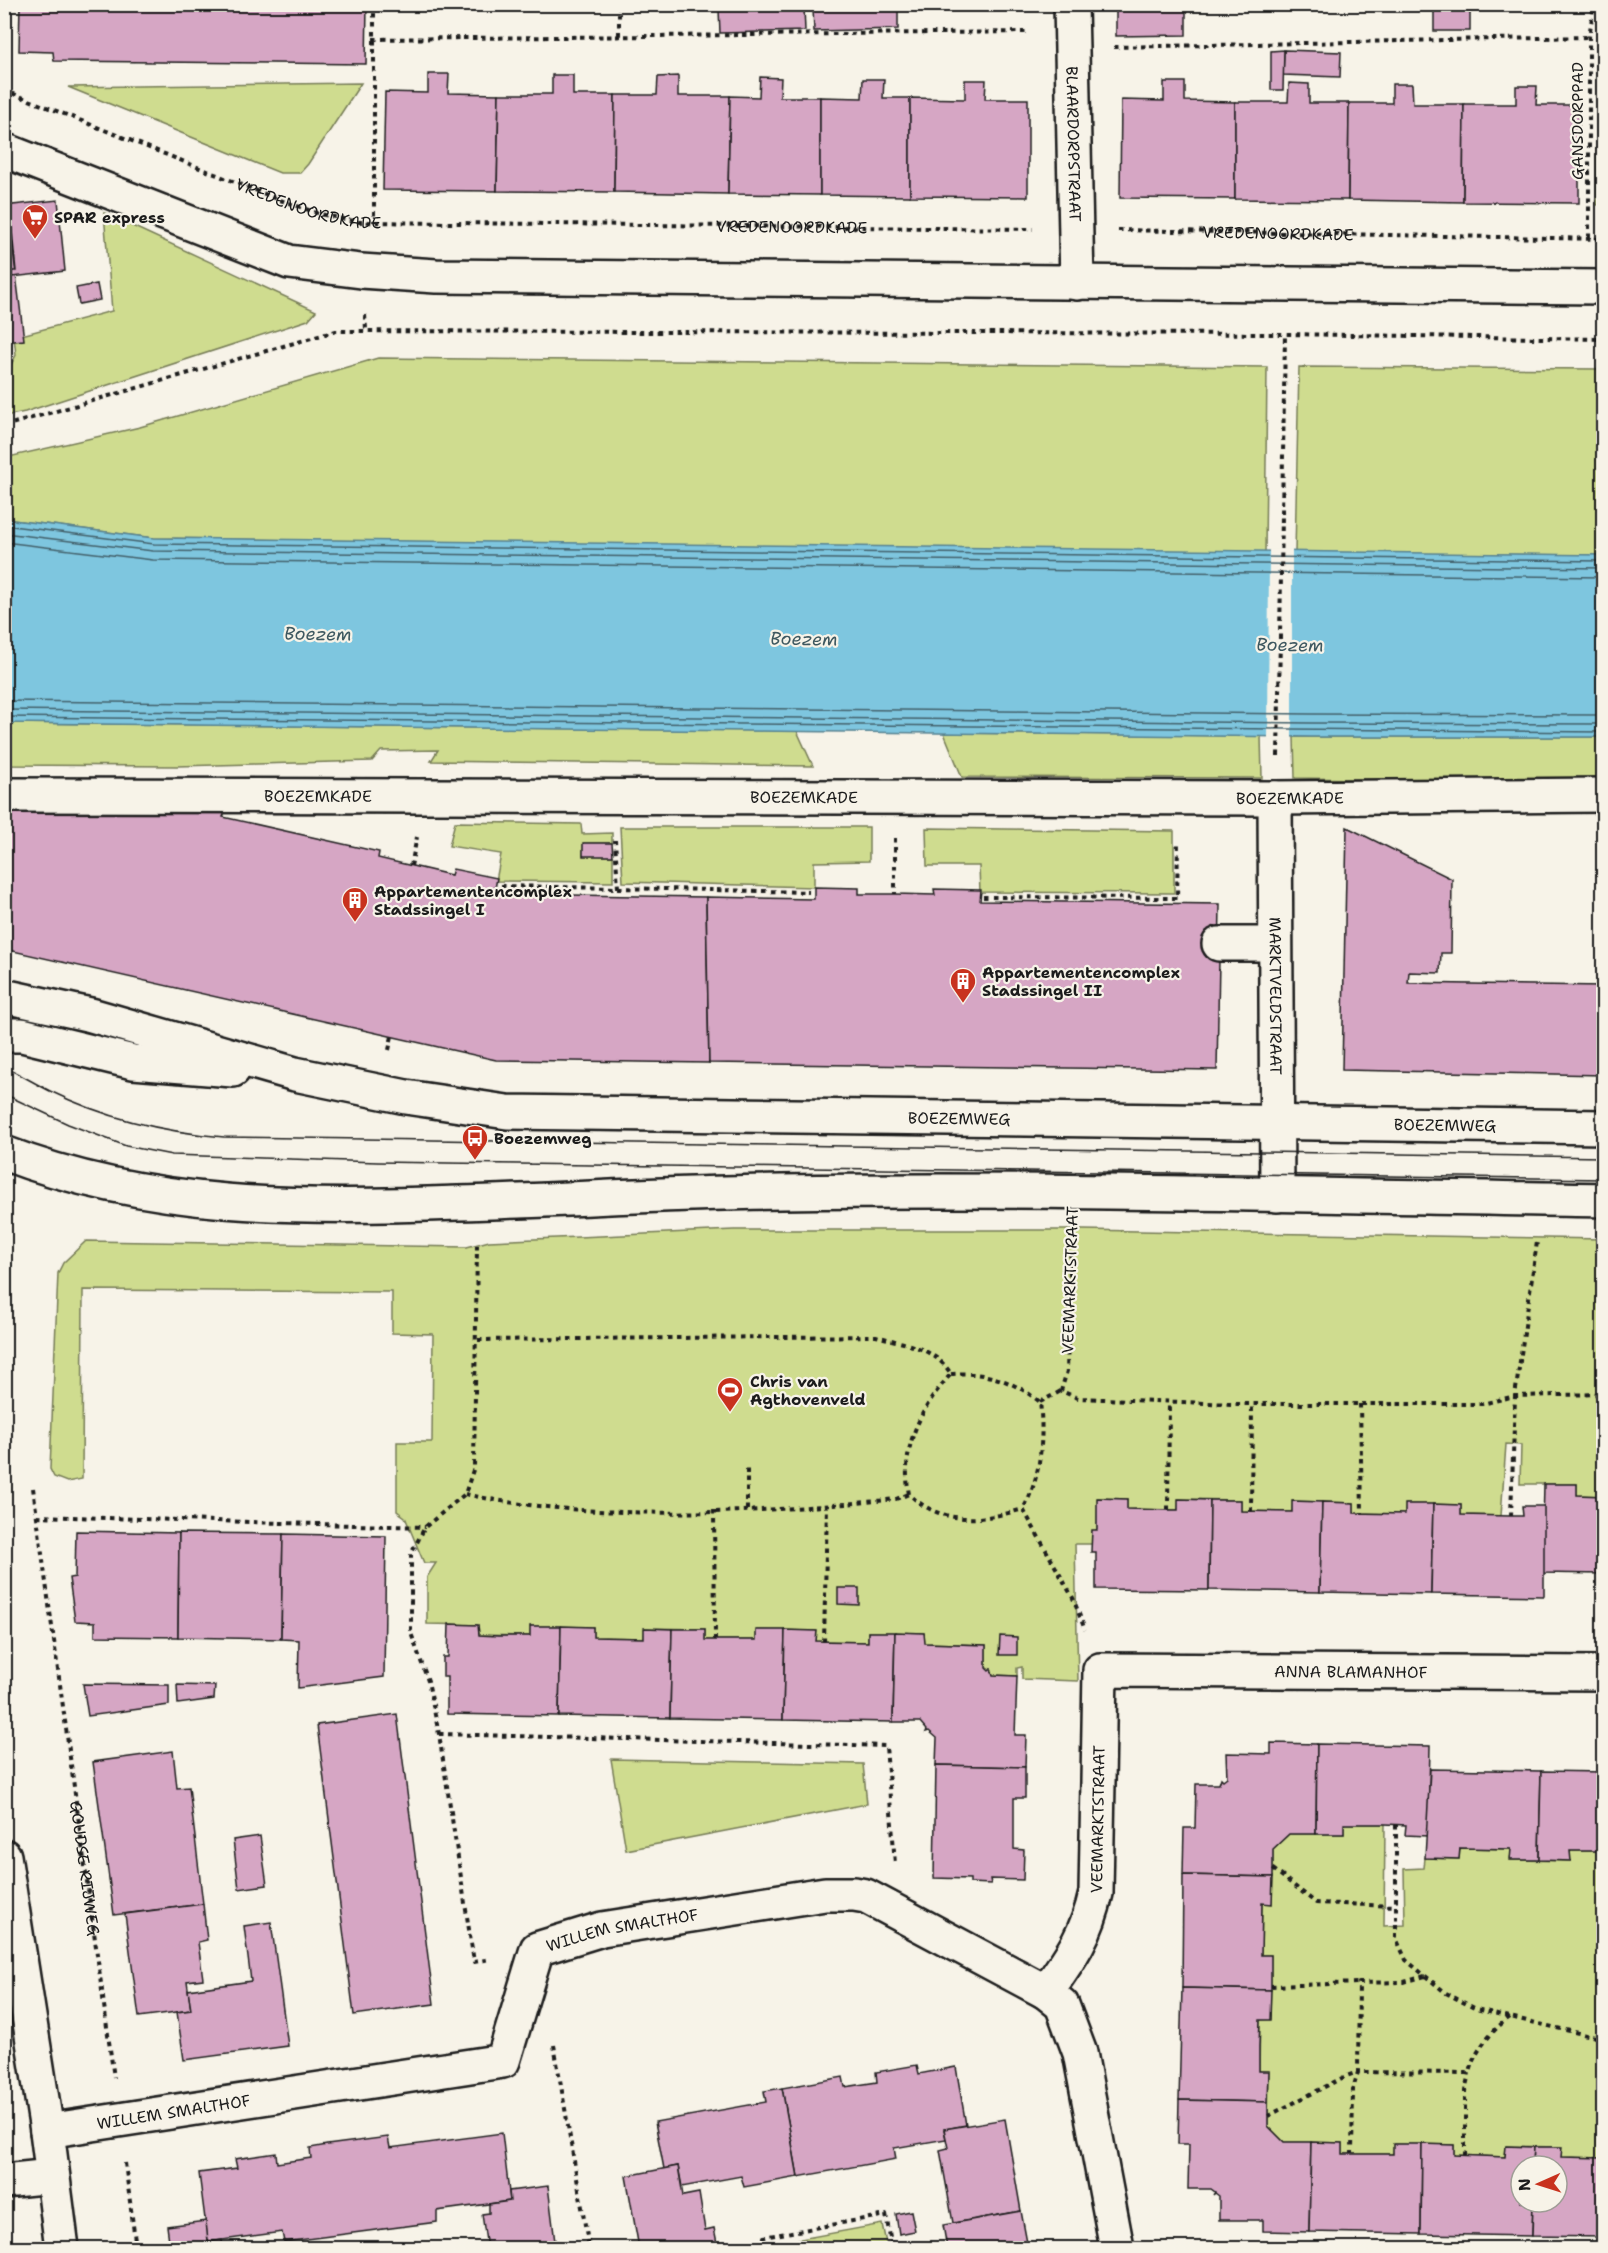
<svg xmlns="http://www.w3.org/2000/svg" width="1608" height="2253" font-family="'Shantell Sans',sans-serif">
<rect width="100%" height="100%" fill="#f7f3e8"/>
<filter id="ink" filterUnits="userSpaceOnUse"><feTurbulence type="fractalNoise" baseFrequency=".0167" numOctaves="2"/><feDisplacementMap in="SourceGraphic" scale="12" xChannelSelector="R" yChannelSelector="G"/><feConvolveMatrix kernelMatrix="1 2 1 2 8 2 1 2 1" color-interpolation-filters="sRGB"/></filter>
<g filter="url(#ink)">
<g fill="#cfdc8f" stroke="#767c56" stroke-width="1.5">
<polygon points="1603,4 1604,204 1597,205 1597,34"/>
<polygon points="361,83 308,164 300,173 280,173 68,87"/>
<polygon points="104,213 316,311 308,320 25,412 5,416 5,376 16,355 14,337 112,311"/>
<polygon points="378,358 1267,367 1265,553 154,538 5,519 4,458 140,427"/>
<polygon points="1299,367 1603,369 1603,555 1295,553"/>
<polygon points="5,723 797,731 813,766 431,761 438,750 381,751 372,761 177,766 5,765"/>
<polygon points="944,733 1261,736 1262,778 962,777"/>
<polygon points="1294,737 1603,737 1603,783 1295,778"/>
<polygon points="455,822 581,824 582,834 612,833 612,843 584,843 583,855 613,856 613,882 496,881 501,854 449,846"/>
<polygon points="620,827 869,827 869,861 814,862 814,887 623,882"/>
<polygon points="926,828 1174,831 1174,893 980,892 979,866 927,866"/>
<polygon points="734,1230 1082,1230 1603,1239 1603,1496 1577,1495 1577,1484 1520,1484 1521,1445 1506,1444 1501,1516 1461,1515 1461,1505 1406,1504 1405,1514 1354,1513 1354,1503 1293,1501 1292,1512 1241,1511 1241,1500 1179,1499 1178,1510 1127,1509 1127,1499 1098,1498 1097,1530 1092,1531 1092,1544 1075,1544 1078,1681 1022,1679 1022,1667 1017,1668 1017,1676 993,1675 991,1669 986,1668 986,1645 925,1643 924,1633 868,1632 868,1642 816,1641 816,1631 757,1630 756,1640 705,1640 705,1629 645,1628 644,1638 593,1637 593,1627 531,1626 530,1636 479,1635 478,1625 427,1624 427,1577 436,1563 424,1563 405,1517 397,1511 397,1442 432,1442 433,1334 392,1333 392,1292 83,1290 82,1479 67,1482 54,1477 50,1469 58,1273 63,1263 86,1241 467,1247 489,1241"/>
<polygon points="611,1759 863,1764 867,1804 626,1850"/>
<polygon points="1344,1824 1385,1824 1384,1926 1405,1925 1404,1869 1424,1868 1425,1858 1459,1859 1460,1848 1511,1849 1511,1860 1570,1861 1570,1851 1603,1851 1603,2158 1561,2157 1561,2147 1506,2146 1505,2157 1454,2155 1454,2145 1394,2144 1393,2154 1342,2154 1342,2143 1284,2142 1268,2126 1269,2072 1259,2071 1260,2020 1270,2019 1271,1955 1261,1955 1262,1903 1272,1904 1273,1849 1289,1834 1344,1834"/>
<polygon points="882,2224 887,2248 774,2248 773,2244"/>
</g>
<polygon fill="#7ec6df" stroke="#578291" stroke-width="1.5" points="5,519 154,538 1603,555 1603,737 1310,737 5,723"/>
<polygon fill="#f7f3e8" points="1269,550 1292,550 1292,740 1268,740"/>
<g fill="none" stroke-linecap="round" stroke-linejoin="round">
<g stroke="#43606a" stroke-width="1.5">
<polyline points="4,525 154,544 1604,561"/>
<polyline points="4,533 153,551 1604,568"/>
<polyline points="4,542 153,560 1604,577"/>
<polyline points="4,701 1310,714 1604,715"/>
<polyline points="4,710 1310,723 1604,724"/>
<polyline points="4,717 1604,732"/>
</g>
</g>
<g fill="#d6a6c4" stroke="#1c1c1c" stroke-width="1.5">
<polygon points="20,4 367,4 366,64 54,61 53,52 19,51"/>
<polygon points="932,4 1028,4 1028,7 932,9"/>
<polygon points="1116,4 1186,4 1186,35 1116,36"/>
<rect x="1434" y="4" width="36" height="27"/>
<polygon points="898,6 898,29 814,31 813,8"/>
<polygon points="804,8 805,31 720,33 719,9"/>
<polygon points="1284,50 1341,52 1340,77 1283,75"/>
<polygon points="1284,50 1283,90 1271,90 1271,51"/>
<polygon points="428,74 449,74 448,93 499,94 497,191 383,190 385,92 428,93"/>
<polygon points="552,75 573,75 573,95 615,95 614,192 497,191 499,94 552,94"/>
<polygon points="678,76 678,96 730,96 728,194 614,192 615,95 657,95 658,77"/>
<polygon points="760,77 781,78 780,97 820,97 820,195 728,194 730,96 759,97"/>
<polygon points="863,79 884,79 883,98 910,98 910,196 820,195 820,97 862,98"/>
<polygon points="965,80 986,80 985,99 1028,99 1028,197 910,196 910,98 965,99"/>
<polygon points="1164,82 1185,82 1185,101 1235,102 1235,199 1120,198 1121,100 1164,101"/>
<polygon points="1289,83 1309,84 1309,103 1349,103 1348,200 1235,199 1235,102 1288,102"/>
<polygon points="1392,84 1412,84 1413,104 1464,104 1463,202 1348,200 1349,103 1392,103"/>
<polygon points="1516,86 1537,86 1536,105 1579,105 1579,203 1463,202 1464,104 1516,104"/>
<polygon points="4,176 24,340 4,342"/>
<polygon points="58,200 65,271 12,277 12,271 16,271 10,211 5,212 4,206"/>
<polygon points="97,284 100,300 79,304 76,288"/>
<polygon points="4,809 225,812 223,817 379,852 378,858 451,875 453,869 497,878 494,894 706,897 709,1063 496,1060 4,949"/>
<polygon points="1347,827 1452,879 1451,953 1441,953 1440,973 1409,972 1408,983 1604,986 1604,1075 1342,1070"/>
<polygon points="583,843 612,843 613,856 583,856"/>
<polygon points="814,887 859,888 859,894 895,894 935,895 934,889 981,890 980,901 1220,904 1217,1070 709,1063 706,897 814,899"/>
<polygon points="1544,1484 1577,1484 1577,1495 1604,1496 1604,1574 1542,1573"/>
<polygon points="1097,1498 1127,1499 1127,1509 1168,1510 1178,1510 1178,1499 1210,1500 1209,1590 1096,1589 1096,1552 1091,1552 1092,1530 1097,1530"/>
<polygon points="1210,1500 1241,1500 1241,1511 1292,1512 1292,1501 1322,1502 1320,1592 1209,1590"/>
<polygon points="1322,1502 1354,1503 1354,1513 1405,1514 1405,1504 1433,1504 1431,1594 1320,1592"/>
<polygon points="1433,1504 1461,1505 1461,1515 1511,1516 1523,1516 1522,1506 1544,1506 1544,1596 1431,1594"/>
<polygon points="76,1531 179,1533 178,1637 95,1636 95,1622 75,1621 69,1578 75,1577"/>
<polygon points="179,1533 283,1534 281,1639 178,1637"/>
<polygon points="283,1534 386,1536 384,1677 298,1688 299,1640 281,1639"/>
<polygon points="838,1588 859,1588 859,1605 838,1604"/>
<polygon points="449,1624 478,1625 479,1635 498,1636 530,1636 530,1626 561,1626 559,1716 447,1714 447,1677 443,1677 443,1657 448,1657"/>
<polygon points="561,1626 593,1627 593,1637 644,1638 644,1628 672,1629 670,1718 559,1716"/>
<polygon points="672,1629 705,1629 705,1640 756,1640 756,1630 785,1630 783,1720 670,1718"/>
<polygon points="785,1630 817,1631 816,1641 868,1642 868,1632 895,1632 893,1722 783,1720"/>
<polygon points="895,1632 924,1633 925,1643 986,1645 986,1668 989,1671 991,1669 993,1675 1017,1676 1015,1735 1026,1735 1025,1767 936,1765 937,1738 929,1731 926,1732 927,1730 920,1722 893,1722"/>
<polygon points="1000,1636 1017,1637 1017,1655 999,1655"/>
<polygon points="83,1684 169,1685 169,1705 88,1716"/>
<polygon points="177,1685 215,1686 214,1699 178,1704"/>
<polygon points="397,1714 434,2004 354,2015 317,1725"/>
<polygon points="1271,1743 1317,1744 1316,1834 1289,1834 1273,1849 1273,1877 1183,1875 1184,1828 1195,1828 1196,1784 1219,1784 1221,1778 1223,1780 1227,1777 1226,1753 1271,1754"/>
<polygon points="1317,1744 1430,1746 1428,1836 1405,1835 1406,1825 1385,1824 1344,1824 1344,1834 1316,1834"/>
<polygon points="173,1751 177,1788 189,1787 203,1904 114,1915 93,1762"/>
<polygon points="936,1765 1025,1767 1025,1798 1014,1798 1014,1849 1024,1850 1023,1880 990,1879 991,1884 970,1883 970,1879 934,1878"/>
<polygon points="1430,1769 1541,1771 1539,1860 1510,1860 1511,1849 1460,1848 1459,1859 1425,1858"/>
<polygon points="1541,1771 1604,1772 1604,1851 1570,1851 1571,1861 1539,1860"/>
<polygon points="260,1836 267,1885 239,1889 233,1840"/>
<polygon points="1183,1875 1273,1877 1272,1904 1262,1903 1261,1955 1271,1955 1271,1990 1182,1988"/>
<polygon points="203,1904 207,1940 198,1942 203,1979 187,1981 191,2010 139,2017 125,1914"/>
<polygon points="271,1922 288,2046 184,2060 177,2012 191,2010 188,1990 251,1981 244,1926"/>
<polygon points="1182,1988 1271,1990 1270,2020 1260,2020 1259,2046 1259,2071 1269,2071 1268,2102 1179,2100"/>
<polygon points="917,2065 919,2074 956,2067 966,2125 944,2129 946,2139 894,2148 896,2159 798,2177 782,2088 843,2077 845,2087 877,2082 876,2072"/>
<polygon points="782,2088 798,2177 744,2187 741,2176 682,2187 678,2166 664,2169 655,2122 766,2102 764,2091"/>
<polygon points="1179,2100 1268,2102 1268,2126 1284,2142 1311,2142 1309,2232 1263,2231 1263,2220 1219,2220 1219,2196 1215,2193 1213,2195 1215,2192 1211,2189 1188,2189 1189,2144 1178,2144"/>
<polygon points="1005,2119 1021,2211 953,2223 940,2150 948,2148 944,2129"/>
<polygon points="502,2133 510,2201 437,2211 437,2222 284,2242 282,2232 208,2242 199,2173 237,2168 235,2159 276,2153 277,2163 311,2158 310,2148 327,2145 388,2137 390,2148"/>
<polygon points="1311,2142 1342,2143 1342,2154 1393,2154 1393,2144 1422,2144 1421,2234 1309,2232"/>
<polygon points="1422,2144 1454,2145 1454,2155 1505,2157 1506,2146 1534,2147 1533,2166 1521,2166 1521,2202 1533,2202 1532,2236 1421,2234"/>
<polygon points="1534,2147 1562,2147 1561,2157 1604,2158 1604,2237 1532,2236 1533,2202 1557,2202 1557,2166 1533,2166"/>
<polygon points="678,2166 683,2196 699,2193 705,2230 714,2228 718,2248 639,2248 626,2176"/>
<polygon points="548,2186 555,2242 565,2241 566,2248 487,2248 482,2214 489,2213 489,2204 510,2201 509,2191"/>
<polygon points="911,2211 915,2231 899,2234 896,2214"/>
<polygon points="1021,2211 1028,2248 947,2248 943,2225"/>
<polygon points="206,2221 208,2242 222,2240 223,2248 239,2248 170,2248 167,2226"/>
</g>
<g fill="none" stroke-linecap="round" stroke-linejoin="round">
<g stroke="#1c1c1c" stroke-width="38">
<g id="minor">
<path id="s4" d="M1071,4L1077,283"/>
<polyline points="4,150 289,262 361,271 436,276 1604,287"/>
<path id="s5" d="M4,795L1275,798L1604,795"/>
<path id="s6" d="M1275,798L1277,1195"/>
<polyline points="1219,944 1275,944"/>
<polyline points="4,1856 47,2131 62,2248"/>
<path id="s7" d="M47,2131L503,2061L537,1949L602,1929L825,1894H854L866,1896L1046,1992"/>
<polyline points="4,2181 52,2176"/>
<path id="s8" d="M1117,2248L1080,2053L1062,2005L1046,1992C1070,1958 1087,1935 1096,1893L1100,1670L1604,1673"/>
</g>
</g>
<g stroke="#1c1c1c" stroke-width="38">
<g id="major">
<path id="s9" d="M4,996L91,1015L295,1074L406,1097L507,1112L1604,1127"/>
<polyline points="4,1035 22,1035 133,1062 233,1070"/>
<path d="M4,1153C150,1209 305,1209 458,1203C565,1200 673,1193 781,1192C1055,1188 1329,1196 1604,1200"/>
</g>
</g>
<g stroke="#1c1c1c" stroke-width="4" stroke-dasharray="4.5 4.5" stroke-linecap="butt">
<polyline points="374,4 374,222"/>
<polyline points="619,4 619,36"/>
<polyline points="373,39 1028,32"/>
<polyline points="1114,47 1589,37"/>
<path id="s1" d="M4,90L280,200L320,214L358,222L1033,229"/>
<path id="s2" d="M1118,230L1604,239"/>
<polyline points="1589,238 1589,37 1594,4"/>
<polyline points="365,315 366,329"/>
<polyline points="4,426 336,331 1285,334 1604,339"/>
<polyline points="1278,756 1285,334"/>
<polyline points="895,838 895,894"/>
<polyline points="411,866 417,837"/>
<polyline points="501,886 618,888 615,840"/>
<polyline points="618,888 809,892"/>
<polyline points="983,897 1177,898 1178,841"/>
<polyline points="389,1050 392,1036"/>
<polyline points="1071,1235 1067,1371 1061,1391 1078,1398 1233,1404 1482,1404 1515,1396 1604,1394"/>
<polyline points="477,1245 474,1467 465,1494 425,1527 411,1554 411,1633 428,1681 439,1734 474,1962 490,1959"/>
<path d="M478,1340L876,1336C905,1344 934,1347 951,1374C921,1407 900,1448 909,1494C942,1526 983,1521 1023,1509"/>
<path d="M951,1374C985,1371 1014,1381 1040,1402C1044,1438 1041,1478 1023,1509L1073,1598L1085,1630"/>
<polyline points="1040,1402 1061,1391"/>
<polyline points="1360,1404 1362,1513"/>
<path id="s3" d="M33,1488L114,2078"/>
<path d="M465,1494C594,1523 765,1513 896,1499L909,1494"/>
<polyline points="714,1510 715,1640"/>
<polyline points="747,1510 747,1467"/>
<polyline points="1168,1510 1169,1402"/>
<polyline points="1251,1511 1252,1404"/>
<polyline points="37,1516 425,1527"/>
<polyline points="1511,1516 1515,1396 1537,1242"/>
<polyline points="824,1642 827,1505"/>
<polyline points="439,1734 886,1746 895,1864"/>
<polyline points="1396,1825 1396,1938 1406,1960 1446,1993 1476,2009 1604,2039"/>
<polyline points="1273,1869 1316,1903 1396,1906"/>
<path d="M1425,1976L1404,1982L1359,1983L1358,2072L1469,2073C1473,2053 1493,2029 1510,2017"/>
<polyline points="1271,1986 1359,1983"/>
<polyline points="554,2045 589,2248"/>
<polyline points="1268,2116 1344,2077 1358,2072 1353,2089 1352,2154"/>
<polyline points="1465,2156 1465,2091 1469,2073"/>
<polyline points="125,2163 136,2248"/>
<polyline points="767,2248 764,2237 886,2215 892,2248"/>
</g>
<use href="#minor" stroke="#f7f3e8" stroke-width="33"/>
<use href="#major" stroke="#f7f3e8" stroke-width="33"/>
<g stroke="#1c1c1c" stroke-width="1.5">
<path d="M4,1067C20,1074 34,1083 50,1091C105,1118 162,1132 224,1137L1604,1157"/>
<polyline points="4,1094 68,1124 126,1146 172,1155 377,1162 1604,1179"/>
</g>
</g>
</g>
<defs>
<g id="supermarket-pin" transform="scale(1.35)"><path d="M0 17L-7.5 6A9.5 9.5 0 1 1 7.5 6Z" fill="#c8321e" stroke="#f7f3e8"/><path d="M-6-5.5h2.5l.6 2H6L4.5 2H-2.5L-4.4-4H-6ZM-1.5 3.2a1.3 1.3 0 1 0 .1 0ZM3 3.2a1.3 1.3 0 1 0 .1 0Z" fill="#fff"/></g>
<g id="building-pin" transform="scale(1.35)"><path d="M0 17L-7.5 6A9.5 9.5 0 1 1 7.5 6Z" fill="#c8321e" stroke="#f7f3e8"/><path d="M-4-6H4V6H1V3H-1V6H-4ZM-2.5-4.3h1.7v1.8h-1.7ZM.8-4.3h1.7v1.8H.8ZM-2.5-1h1.7V.8h-1.7ZM.8-1h1.7V.8H.8Z" fill="#fff"/></g>
<g id="bus-pin" transform="scale(1.35)"><path d="M0 17L-7.5 6A9.5 9.5 0 1 1 7.5 6Z" fill="#c8321e" stroke="#f7f3e8"/><path d="M-5-6H5V4H4V6H2V4H-2V6H-4V4H-5ZM-3.5-4V0h7V-4ZM-3.5 1.2v1.5H-2V1.2ZM2 1.2v1.5H3.5V1.2Z" fill="#fff"/></g>
<g id="stadium-pin" transform="scale(1.35)"><path d="M0 17L-7.5 6A9.5 9.5 0 1 1 7.5 6Z" fill="#c8321e" stroke="#f7f3e8"/><path d="M0-5a6.5 5 0 1 0 0 10a6.5 5 0 1 0 0-10ZM-3.5-1.8h7v3.6h-7Z" fill="#fff"/></g>
</defs>
<g fill-rule="evenodd">
<use href="#supermarket-pin" x="35" y="217"/>
<use href="#building-pin" x="355" y="900"/>
<use href="#building-pin" x="963" y="981"/>
<use href="#bus-pin" x="475" y="1138"/>
<use href="#stadium-pin" x="730" y="1390"/>
</g>
<g text-anchor="middle" dominant-baseline="central" stroke-width="4.5" stroke-linejoin="round" paint-order="stroke">
<g font-size="16" fill="#1c1c1c" stroke="#f7f3e8">
<text transform="translate(1577 121) rotate(-90)">GANSDORPPAD</text>
<text stroke="none"><textPath href="#s4" startOffset="140">BLAARDORPSTRAAT</textPath></text>
<text stroke="none"><textPath href="#s1" startOffset="326">VREDENOORDKADE</textPath></text>
<text stroke="none"><textPath href="#s1" startOffset="812">VREDENOORDKADE</textPath></text>
<text stroke="none"><textPath href="#s2" startOffset="160">VREDENOORDKADE</textPath></text>
<text stroke="none"><textPath href="#s5" startOffset="314">BOEZEMKADE</textPath></text>
<text stroke="none"><textPath href="#s5" startOffset="800">BOEZEMKADE</textPath></text>
<text stroke="none"><textPath href="#s5" startOffset="1286">BOEZEMKADE</textPath></text>
<text stroke="none"><textPath href="#s6" startOffset="198">MARKTVELDSTRAAT</textPath></text>
<text stroke="none"><textPath href="#s9" startOffset="969">BOEZEMWEG</textPath></text>
<text stroke="none"><textPath href="#s9" startOffset="1455">BOEZEMWEG</textPath></text>
<text transform="translate(1070 1280) rotate(-88)">VEEMARKTSTRAAT</text>
<text stroke="none"><textPath href="#s8" startOffset="856">ANNA BLAMANHOF</textPath></text>
<text stroke="none"><textPath href="#s8" startOffset="456">VEEMARKTSTRAAT</textPath></text>
<text stroke="none"><textPath href="#s3" startOffset="384">GOUDSE RIJWEG</textPath></text>
<text stroke="none"><textPath href="#s7" startOffset="666">WILLEM SMALTHOF</textPath></text>
<text stroke="none"><textPath href="#s7" startOffset="128">WILLEM SMALTHOF</textPath></text>
</g>
<g font-size="16" font-weight="bold" fill="#1c1c1c" stroke="#f7f3e8" text-anchor="start">
<text x="54" y="217">SPAR express</text>
<text x="374" y="891">Appartementencomplex<tspan x="374" dy="18">Stadssingel I</tspan></text>
<text x="982" y="972">Appartementencomplex<tspan x="982" dy="18">Stadssingel II</tspan></text>
<text x="494" y="1138">Boezemweg</text>
<text x="750" y="1381">Chris van<tspan x="750" dy="18">Agthovenveld</tspan></text>
</g>
<g font-size="18" font-style="italic" fill="#3e5860" stroke="#f7f3e8">
<text transform="translate(318 634) rotate(1)">Boezem</text>
<text transform="translate(804 639) rotate(1)">Boezem</text>
<text transform="translate(1290 645) rotate(1)">Boezem</text>
</g>
</g>
<rect width="1608" height="2253" fill="none" stroke="#f7f3e8" stroke-width="24"/>
<rect x="12" y="12" width="1584" height="2229" fill="none" stroke="#1c1c1c" stroke-width="2" filter="url(#ink)"/>
<g transform="translate(1539 2184) rotate(267)"><circle r="28" fill="#f7f3e8" stroke="#9f9d96" stroke-width="1.5"/>
<path d="M0-4.5L10 22L0 15L-10 22Z" fill="#c8321e"/>
<text y="-9" font-size="16" font-weight="bold" text-anchor="middle" fill="#1c1c1c">N</text>
</g>
</svg>
